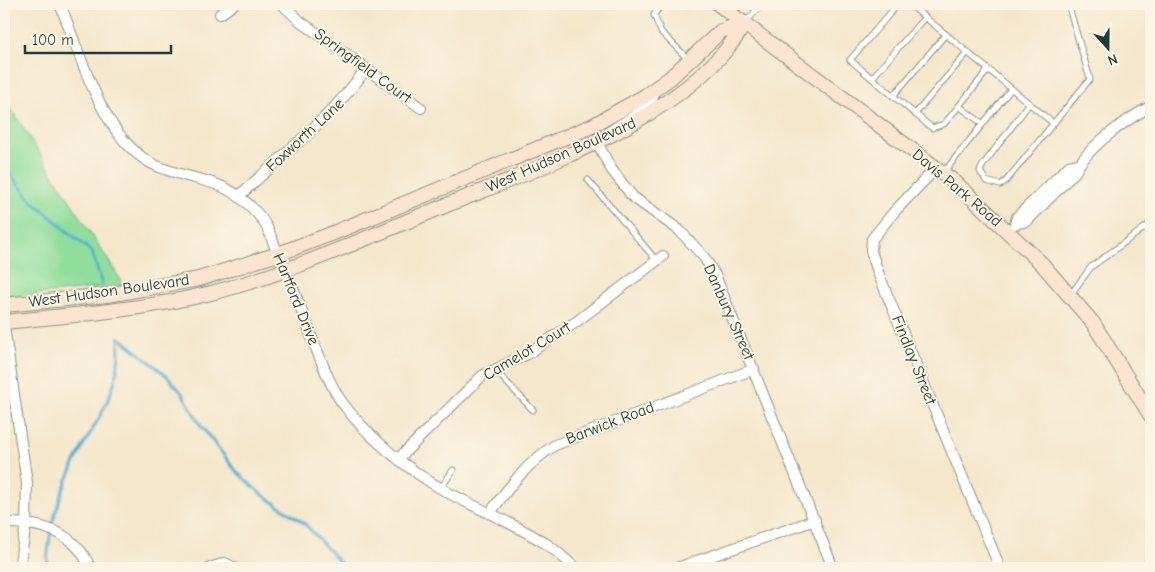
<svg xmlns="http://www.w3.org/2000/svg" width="1155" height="572" font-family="'Comic Neue',sans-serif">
<rect width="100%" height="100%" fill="#fcf5e5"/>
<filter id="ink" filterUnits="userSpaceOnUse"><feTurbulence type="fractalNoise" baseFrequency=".02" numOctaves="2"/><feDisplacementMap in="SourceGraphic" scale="10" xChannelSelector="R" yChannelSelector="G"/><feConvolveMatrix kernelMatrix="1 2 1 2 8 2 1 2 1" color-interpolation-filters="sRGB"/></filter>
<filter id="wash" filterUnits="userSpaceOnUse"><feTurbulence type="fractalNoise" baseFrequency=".0096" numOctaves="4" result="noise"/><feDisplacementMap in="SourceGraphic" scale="20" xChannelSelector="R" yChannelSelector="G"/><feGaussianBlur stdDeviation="1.12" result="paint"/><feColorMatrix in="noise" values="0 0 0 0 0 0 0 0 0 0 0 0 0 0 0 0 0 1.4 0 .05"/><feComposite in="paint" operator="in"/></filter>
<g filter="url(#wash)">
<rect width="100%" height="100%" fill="#f4e7cc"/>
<polygon fill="#90de9c" stroke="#588e68" points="4,98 124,285 4,298"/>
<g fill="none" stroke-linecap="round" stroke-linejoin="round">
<g stroke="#54afd2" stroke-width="3">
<polyline points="4,166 32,201 92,252 102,284"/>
<polyline points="119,337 167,376 182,393 201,426 237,472 260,493 304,523 345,568"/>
<path d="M47,568C48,524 62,487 82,448C96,422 111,402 117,371C119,360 119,348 119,337"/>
</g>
</g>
</g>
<g filter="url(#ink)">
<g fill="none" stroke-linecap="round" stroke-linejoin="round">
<g stroke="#8a9280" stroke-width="7">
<g id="service">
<polyline points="661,4 654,15 661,32 688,59"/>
<polyline points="898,4 850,60 932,128 944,124 959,106 983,124"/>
<polyline points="909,4 1053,123"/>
<polyline points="746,22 762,4"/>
<polyline points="872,78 925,17"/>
<polyline points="893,96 946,34"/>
<polyline points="1029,104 983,165 980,171 986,181 1000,185 1006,181 1090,79 1068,4"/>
<polyline points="959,106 988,70"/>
<polyline points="915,114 968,52"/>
<polyline points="596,137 650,103 655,98 656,93"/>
<polyline points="944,172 1011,89"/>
<polyline points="588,180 657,261"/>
<polyline points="1071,294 1091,267 1151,223"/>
<polyline points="494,369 533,410"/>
<polyline points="441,488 453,470"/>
</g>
</g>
<g stroke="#8a9280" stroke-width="12">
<g id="minor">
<path d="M60,4C81,55 103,143 157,166C199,184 222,175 257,213C269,226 272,241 279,256C292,285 304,316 315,346C323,364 329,384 341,401C366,436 409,471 447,492C480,510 516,524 548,545C557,551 566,560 575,568"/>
<polyline points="282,4 300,21 421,108"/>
<polyline points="220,14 234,4"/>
<polyline points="597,142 611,169 633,197 679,230 704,257 715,275 833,568"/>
<path d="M1079,164L1069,166L1017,217L1015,224L1027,221L1075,172C1088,146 1126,120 1151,106"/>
<polyline points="936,168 894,212 872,239 871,251 879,275 1000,568"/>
<path d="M239,196C283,155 331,118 366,69"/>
<polyline points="4,327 27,483 26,524 19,568"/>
<polyline points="399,458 482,376 527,354 576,322 663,256"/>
<path d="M490,513C508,488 528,462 555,445L754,369"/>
<path d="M4,523C40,522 76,532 90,568"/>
<polyline points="210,568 225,563 235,568"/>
<polyline points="677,568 815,520"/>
</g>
</g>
<g stroke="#8a9280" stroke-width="16">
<g id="secondary">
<polyline points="718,4 956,183 1042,264 1093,323 1151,416"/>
<polyline points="4,305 107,295 199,279 278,254 331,234 592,126 645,96 670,78 721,31 745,23"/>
<path d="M4,322C73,315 143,310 211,293C287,274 358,241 430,212C528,171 690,120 745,23"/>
</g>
</g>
<use href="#service" stroke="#fff" stroke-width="5"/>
<use href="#minor" stroke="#fff" stroke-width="10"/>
<use href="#secondary" stroke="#fce5d0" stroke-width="14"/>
</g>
</g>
<g text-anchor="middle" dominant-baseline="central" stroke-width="4" stroke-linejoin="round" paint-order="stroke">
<g font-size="16" fill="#1f3d34" stroke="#fcf5e5">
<text transform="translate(363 66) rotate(36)">Springfield Court</text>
<text transform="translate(305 135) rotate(-43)">Foxworth Lane</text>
<text transform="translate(561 155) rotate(-24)">West Hudson Boulevard</text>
<text transform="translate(957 188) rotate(40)">Davis Park Road</text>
<text transform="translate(109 291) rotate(-8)">West Hudson Boulevard</text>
<text transform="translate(296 299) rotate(68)">Hartford Drive</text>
<text transform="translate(729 312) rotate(66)">Danbury Street</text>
<text transform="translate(527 351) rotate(-31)">Camelot Court</text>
<text transform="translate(914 360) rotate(68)">Findlay Street</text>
<text transform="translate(610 423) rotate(-21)">Barwick Road</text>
</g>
</g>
<rect width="1155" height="572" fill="none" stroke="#fcf5e5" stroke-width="20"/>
<g transform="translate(1108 48) rotate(159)" stroke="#fcf5e5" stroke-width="4" paint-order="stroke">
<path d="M0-4L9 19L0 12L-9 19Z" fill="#1f3d34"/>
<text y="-8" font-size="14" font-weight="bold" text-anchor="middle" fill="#1f3d34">N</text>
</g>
<path d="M25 45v8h146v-8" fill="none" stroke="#1f3d34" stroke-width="2.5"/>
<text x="32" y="45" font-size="15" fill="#1f3d34" stroke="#fcf5e5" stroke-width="4" paint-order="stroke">100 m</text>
</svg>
